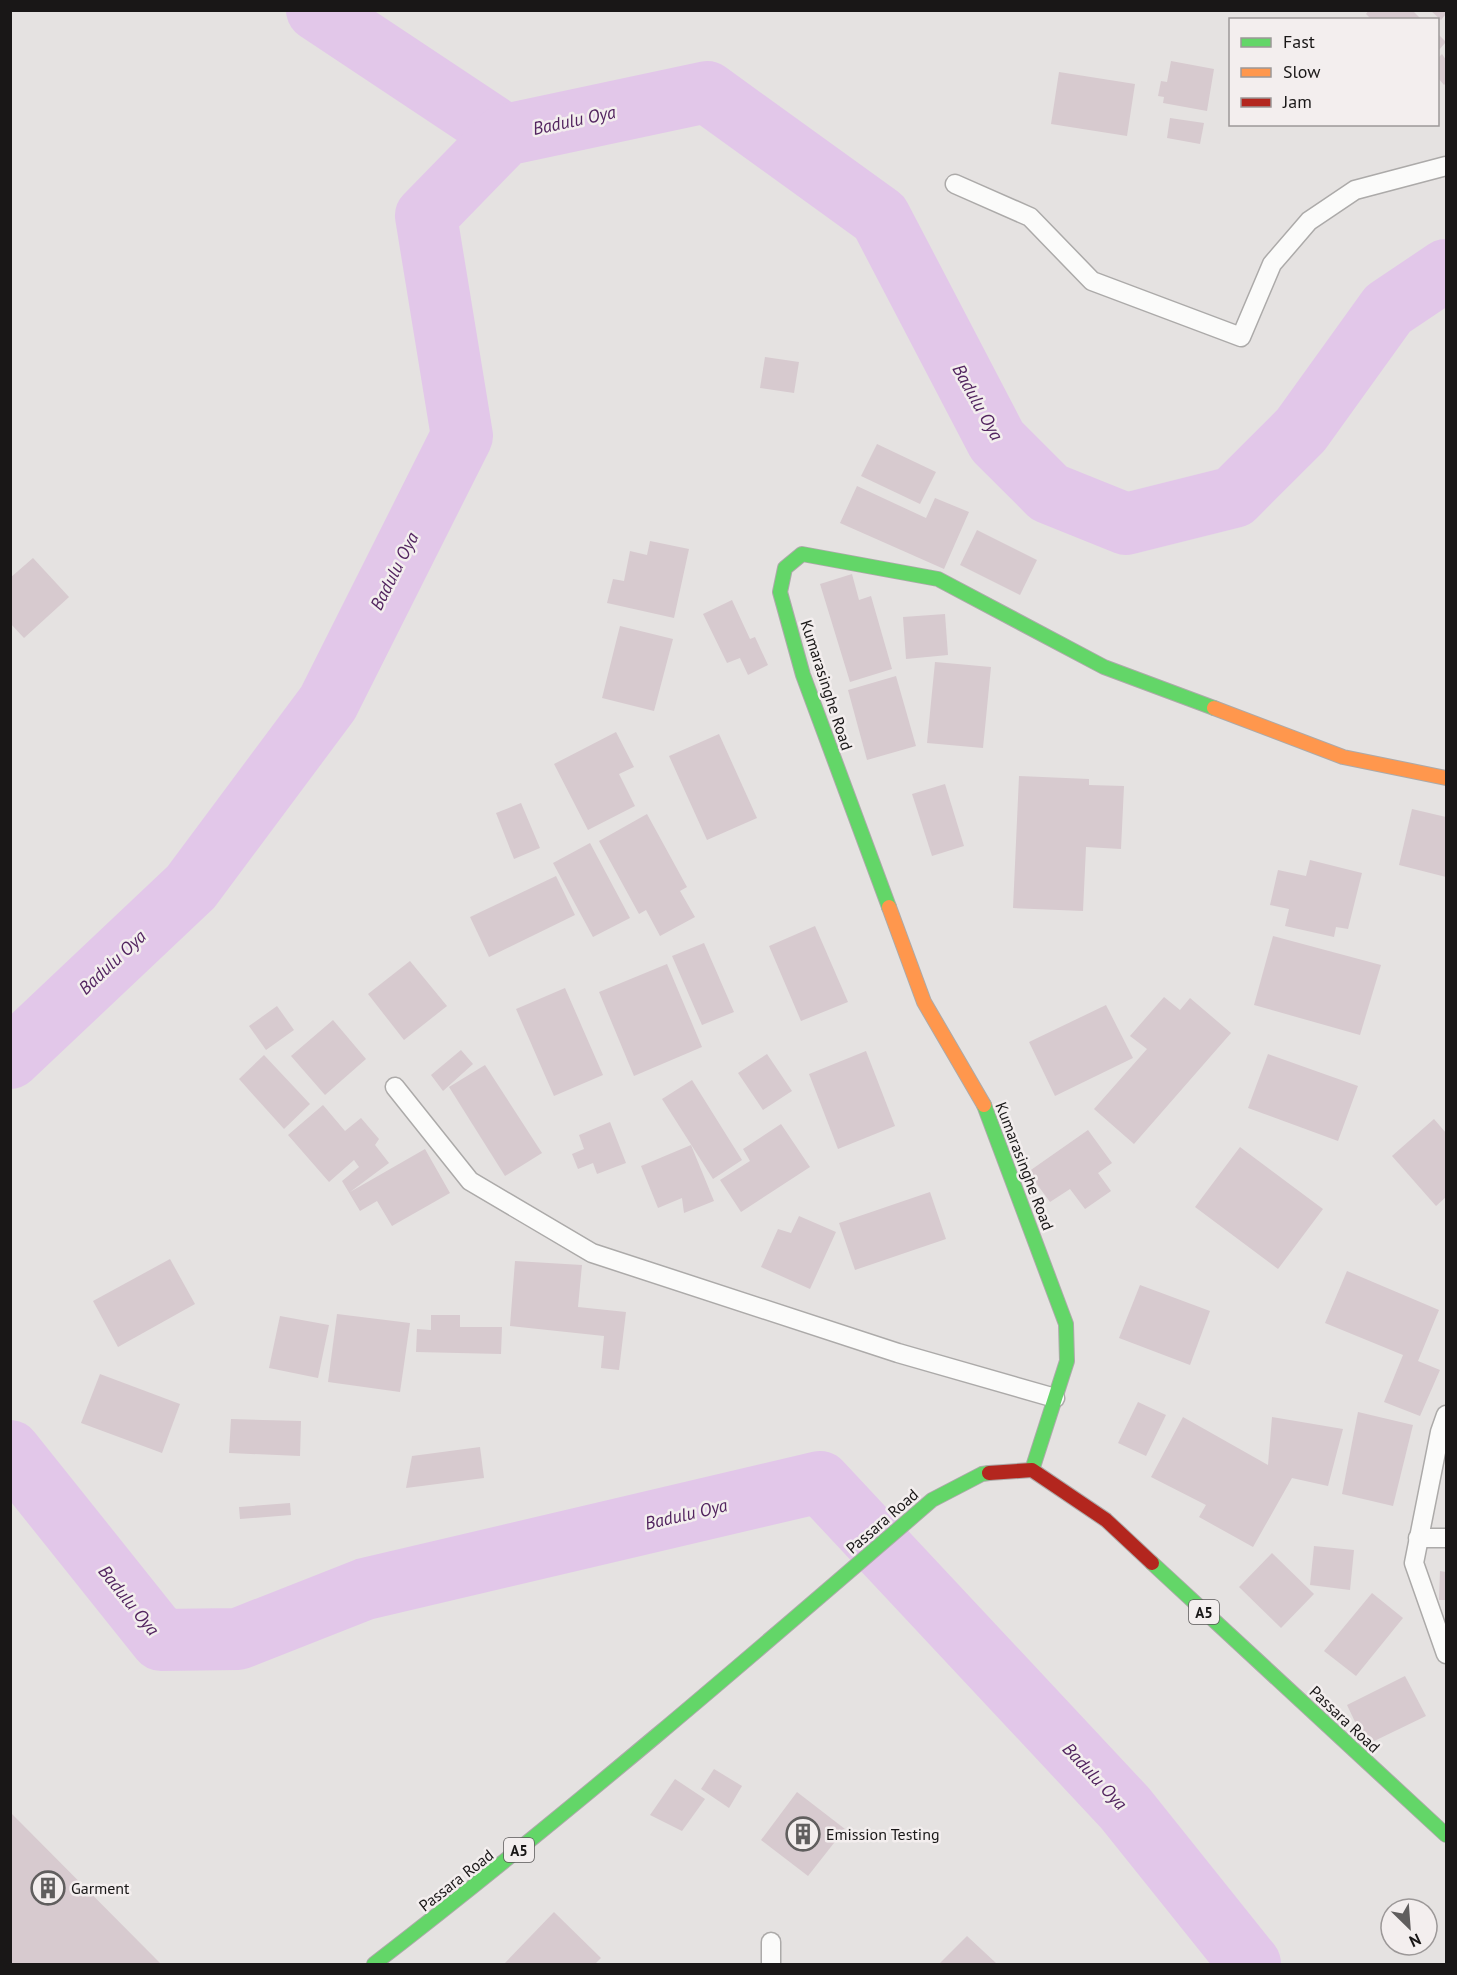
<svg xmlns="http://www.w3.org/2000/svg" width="1457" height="1975" font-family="'PT Sans',sans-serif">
<rect width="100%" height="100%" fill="#e5e2e1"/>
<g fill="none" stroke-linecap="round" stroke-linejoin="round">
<g stroke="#e2c7e9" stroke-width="62">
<polyline points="317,10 505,135"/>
<polyline points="10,1058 191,887 328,703 462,436 426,216 505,135 707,92 880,217 997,441 1049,493 1126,524 1234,497 1301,430 1388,309 1446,270"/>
<polyline points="10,1451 161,1640 238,1639 365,1589 820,1482 1125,1808 1250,1964"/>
</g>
</g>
<g fill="#d7cacf">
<polygon points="1369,10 1412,10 1422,20 1372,20 1366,14"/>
<polygon points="1430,10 1446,10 1446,14 1441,20"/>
<polygon points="1438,34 1446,42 1438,51"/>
<polygon points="1442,54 1446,60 1446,83 1444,85 1438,78 1438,58"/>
<polygon points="1171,61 1214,69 1207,111 1163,103 1164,97 1158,96 1161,81 1167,82"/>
<polygon points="1059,72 1135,84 1127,136 1051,124"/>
<polygon points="1170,118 1204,123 1200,144 1167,138"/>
<polygon points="765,357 799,362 794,393 760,388"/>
<polygon points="877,444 936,472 920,504 861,476"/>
<polygon points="857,486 926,518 935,498 969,512 944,569 840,523"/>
<polygon points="977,530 1037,560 1020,595 960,565"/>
<polygon points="650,541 689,549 674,618 607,603 613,579 624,581 630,551 647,555"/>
<polygon points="33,558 69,597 24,638 10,623 10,578"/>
<polygon points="852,574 859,600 871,596 892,669 850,682 820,584"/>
<polygon points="732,600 750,639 755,637 768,665 748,675 740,658 727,663 703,614"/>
<polygon points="945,614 948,655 906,659 903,617"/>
<polygon points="620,626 673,639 654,711 602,698"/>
<polygon points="935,662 991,667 983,748 927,743"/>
<polygon points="896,676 916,746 867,760 848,690"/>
<polygon points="616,732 634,767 619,774 635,806 588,830 554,764"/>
<polygon points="719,734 757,818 707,840 669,756"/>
<polygon points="1019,776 1089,779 1089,785 1124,786 1121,849 1086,847 1083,911 1013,908"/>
<polygon points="945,784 964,846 932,856 912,794"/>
<polygon points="521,803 540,848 514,859 496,813"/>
<polygon points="1412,809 1446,817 1446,877 1399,865"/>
<polygon points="647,814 687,887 680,891 695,917 660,936 646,910 639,914 599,841"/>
<polygon points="590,843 630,918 593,937 553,863"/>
<polygon points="1310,860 1362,873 1348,929 1336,927 1334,937 1285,926 1289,909 1270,905 1278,870 1306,876"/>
<polygon points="556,876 575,915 489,957 470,917"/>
<polygon points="815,926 848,1002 801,1021 769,946"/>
<polygon points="1273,936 1381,965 1360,1035 1254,1005"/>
<polygon points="704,943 734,1012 702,1025 672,956"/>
<polygon points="410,961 447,1006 404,1040 368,994"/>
<polygon points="667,964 702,1047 634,1076 599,992"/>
<polygon points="565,988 603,1075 554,1096 516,1009"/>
<polygon points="1164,997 1180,1010 1190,998 1231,1033 1134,1144 1094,1109 1147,1049 1130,1036"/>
<polygon points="1106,1005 1133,1058 1055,1096 1029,1042"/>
<polygon points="277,1006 294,1030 266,1050 249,1026"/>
<polygon points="333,1020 366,1059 325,1095 291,1056"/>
<polygon points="461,1050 473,1064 443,1091 431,1075"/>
<polygon points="866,1051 895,1126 838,1149 809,1074"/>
<polygon points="767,1054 792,1091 763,1110 738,1073"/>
<polygon points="1268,1054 1358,1086 1338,1141 1248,1108"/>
<polygon points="264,1055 310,1104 284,1129 239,1079"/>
<polygon points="485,1065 542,1153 505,1176 449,1087"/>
<polygon points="692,1080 742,1160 713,1179 662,1099"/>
<polygon points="323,1105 345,1131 361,1118 379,1139 375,1145 389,1163 350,1192 425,1149 450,1193 392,1226 377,1201 360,1211 342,1181 359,1167 354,1160 329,1182 288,1135"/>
<polygon points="1434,1119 1446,1133 1446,1197 1436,1206 1392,1156"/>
<polygon points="610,1122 626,1163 597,1174 593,1163 578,1169 572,1154 584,1149 579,1135"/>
<polygon points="781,1124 810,1167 741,1212 720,1180 750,1161 743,1149"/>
<polygon points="1088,1130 1112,1163 1098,1173 1111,1191 1085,1209 1070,1189 1050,1202 1028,1172"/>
<polygon points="691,1145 714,1201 684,1213 682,1198 658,1208 641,1166"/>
<polygon points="1240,1147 1323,1209 1278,1269 1195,1207"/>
<polygon points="930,1192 946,1239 855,1270 839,1223"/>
<polygon points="799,1216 836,1232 810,1289 761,1267 778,1229 791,1233"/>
<polygon points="170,1259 195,1304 118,1347 93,1301"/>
<polygon points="515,1261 582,1265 578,1307 626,1312 619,1370 601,1368 604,1336 510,1326"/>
<polygon points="1347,1271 1439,1310 1418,1361 1440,1370 1420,1416 1384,1402 1403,1355 1325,1323"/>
<polygon points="1140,1285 1210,1311 1190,1365 1119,1338"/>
<polygon points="337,1314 410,1323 400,1392 328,1382"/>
<polygon points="431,1315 460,1315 460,1327 502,1327 501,1354 416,1352 417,1329 431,1330"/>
<polygon points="280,1316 329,1325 318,1378 269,1368"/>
<polygon points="100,1374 180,1404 162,1453 81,1423"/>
<polygon points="1138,1402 1166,1415 1146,1456 1118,1443"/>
<polygon points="1358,1412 1413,1425 1393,1506 1342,1494"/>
<polygon points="1183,1417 1268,1465 1272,1417 1343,1429 1328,1486 1292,1478 1253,1547 1199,1517 1206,1505 1151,1477"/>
<polygon points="231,1419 301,1421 300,1456 229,1453"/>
<polygon points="480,1447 484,1478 406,1488 412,1456"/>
<polygon points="290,1503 291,1515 240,1519 239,1507"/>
<polygon points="1314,1546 1354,1550 1350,1590 1310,1585"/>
<polygon points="1272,1553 1314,1594 1281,1628 1239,1587"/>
<polygon points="1440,1571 1446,1572 1446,1600 1439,1600"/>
<polygon points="1372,1593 1403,1618 1356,1676 1324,1651"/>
<polygon points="1405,1676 1426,1716 1366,1745 1347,1705"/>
<polygon points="714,1769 742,1786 729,1808 701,1789"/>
<polygon points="675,1779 705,1799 682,1831 650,1815"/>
<polygon points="797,1792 845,1829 808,1876 761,1840"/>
<polygon points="10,1812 160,1963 158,1964 10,1964"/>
<polygon points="554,1912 601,1958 595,1964 504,1964"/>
<polygon points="967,1936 997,1964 939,1964"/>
</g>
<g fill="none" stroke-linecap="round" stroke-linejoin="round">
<g stroke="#acaaa9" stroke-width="21">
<g id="lane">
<polyline points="955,184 1030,217 1092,281 1241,337 1272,264 1309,221 1355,190 1446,166"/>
<polyline points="395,1087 470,1181 592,1253 898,1353 1055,1398"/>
<polyline points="1446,1415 1440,1432 1414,1563 1446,1654"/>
<polyline points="1418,1538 1446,1538"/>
<polyline points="771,1964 771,1942"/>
</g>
</g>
<g stroke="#acaaa9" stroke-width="16">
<g id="fast">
<polyline points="889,907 803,675 780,592 785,568 802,554 938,579 1104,667 1214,708"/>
<polyline points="984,1105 1066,1324 1067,1361 1032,1470"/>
<polyline points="1152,1563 1446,1835"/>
<path d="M374,1964C566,1816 749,1658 932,1500L982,1474L989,1473"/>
</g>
</g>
<g stroke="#acaaa9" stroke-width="16">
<g id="slow">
<polyline points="1214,708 1343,757 1446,778"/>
<polyline points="889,907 924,1002 984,1105"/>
</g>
</g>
<g stroke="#acaaa9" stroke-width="16">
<polyline id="jam" points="989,1473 1032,1470 1106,1520 1152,1563"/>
</g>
<use href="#lane" stroke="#fbfbfa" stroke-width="18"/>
<use href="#fast" stroke="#63d668" stroke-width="14"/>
<use href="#slow" stroke="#ff974d" stroke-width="14"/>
<use href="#jam" stroke="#b3261e" stroke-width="14"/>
</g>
<defs>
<g id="building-ring" transform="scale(1.725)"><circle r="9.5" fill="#f3eeee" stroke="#605e5e" stroke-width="1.5"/><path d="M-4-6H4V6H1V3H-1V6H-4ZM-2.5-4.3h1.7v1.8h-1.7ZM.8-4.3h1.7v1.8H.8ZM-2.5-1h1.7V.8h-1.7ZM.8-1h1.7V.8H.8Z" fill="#605e5e"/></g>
</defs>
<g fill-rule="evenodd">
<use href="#building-ring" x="803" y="1834"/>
<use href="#building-ring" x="48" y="1888"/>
</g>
<g text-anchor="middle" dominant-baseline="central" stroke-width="5" stroke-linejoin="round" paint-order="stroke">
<g fill="#f3eeee" stroke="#5a5858" stroke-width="1.5">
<rect x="1189" y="1600" width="30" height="24" rx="4.5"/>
<rect x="504" y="1838" width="30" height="24" rx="4.5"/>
</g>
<g font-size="15" font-weight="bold" fill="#191717">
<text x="1204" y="1612">A5</text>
<text x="519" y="1850">A5</text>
</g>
<g font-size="16" fill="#191717" stroke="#f3eeee">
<text transform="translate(827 685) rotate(72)">Kumarasinghe Road</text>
<text transform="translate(1025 1166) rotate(69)">Kumarasinghe Road</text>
<text transform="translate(882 1521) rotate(-41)">Passara Road</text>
<text transform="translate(1345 1719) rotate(43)">Passara Road</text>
<text transform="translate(456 1880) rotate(-38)">Passara Road</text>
</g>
<g font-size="16" fill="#191717" stroke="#f3eeee" text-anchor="start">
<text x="826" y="1834">Emission Testing</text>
<text x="71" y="1888">Garment</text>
</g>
<g font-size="18" font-style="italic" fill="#532560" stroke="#f3eeee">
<text transform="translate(574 120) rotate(-12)">Badulu Oya</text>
<text transform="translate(978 402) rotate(61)">Badulu Oya</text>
<text transform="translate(394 571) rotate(-63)">Badulu Oya</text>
<text transform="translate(112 962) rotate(-43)">Badulu Oya</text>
<text transform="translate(686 1514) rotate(-13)">Badulu Oya</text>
<text transform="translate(129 1600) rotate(51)">Badulu Oya</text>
<text transform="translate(1095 1776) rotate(47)">Badulu Oya</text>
</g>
</g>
<rect width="1457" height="1975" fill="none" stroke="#191717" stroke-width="24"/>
<rect x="1229" y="18" width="210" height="108" fill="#f3eeee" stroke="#9c9898" stroke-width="1.5"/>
<rect x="1241" y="38" width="30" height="9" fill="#63d668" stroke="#9c9898" stroke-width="1.5"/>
<text x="1283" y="48" font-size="18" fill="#191717">Fast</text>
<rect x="1241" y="68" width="30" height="9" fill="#ff974d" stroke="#9c9898" stroke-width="1.5"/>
<text x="1283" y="78" font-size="18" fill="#191717">Slow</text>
<rect x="1241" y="98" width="30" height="9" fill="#b3261e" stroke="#9c9898" stroke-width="1.5"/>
<text x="1283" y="108" font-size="18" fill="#191717">Jam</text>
<g transform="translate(1409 1927) rotate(155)"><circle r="28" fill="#f3eeee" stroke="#9c9898" stroke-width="1.5"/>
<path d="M0-4.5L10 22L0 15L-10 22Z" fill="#605e5e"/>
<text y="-9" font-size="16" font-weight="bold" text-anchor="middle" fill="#191717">N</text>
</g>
</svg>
